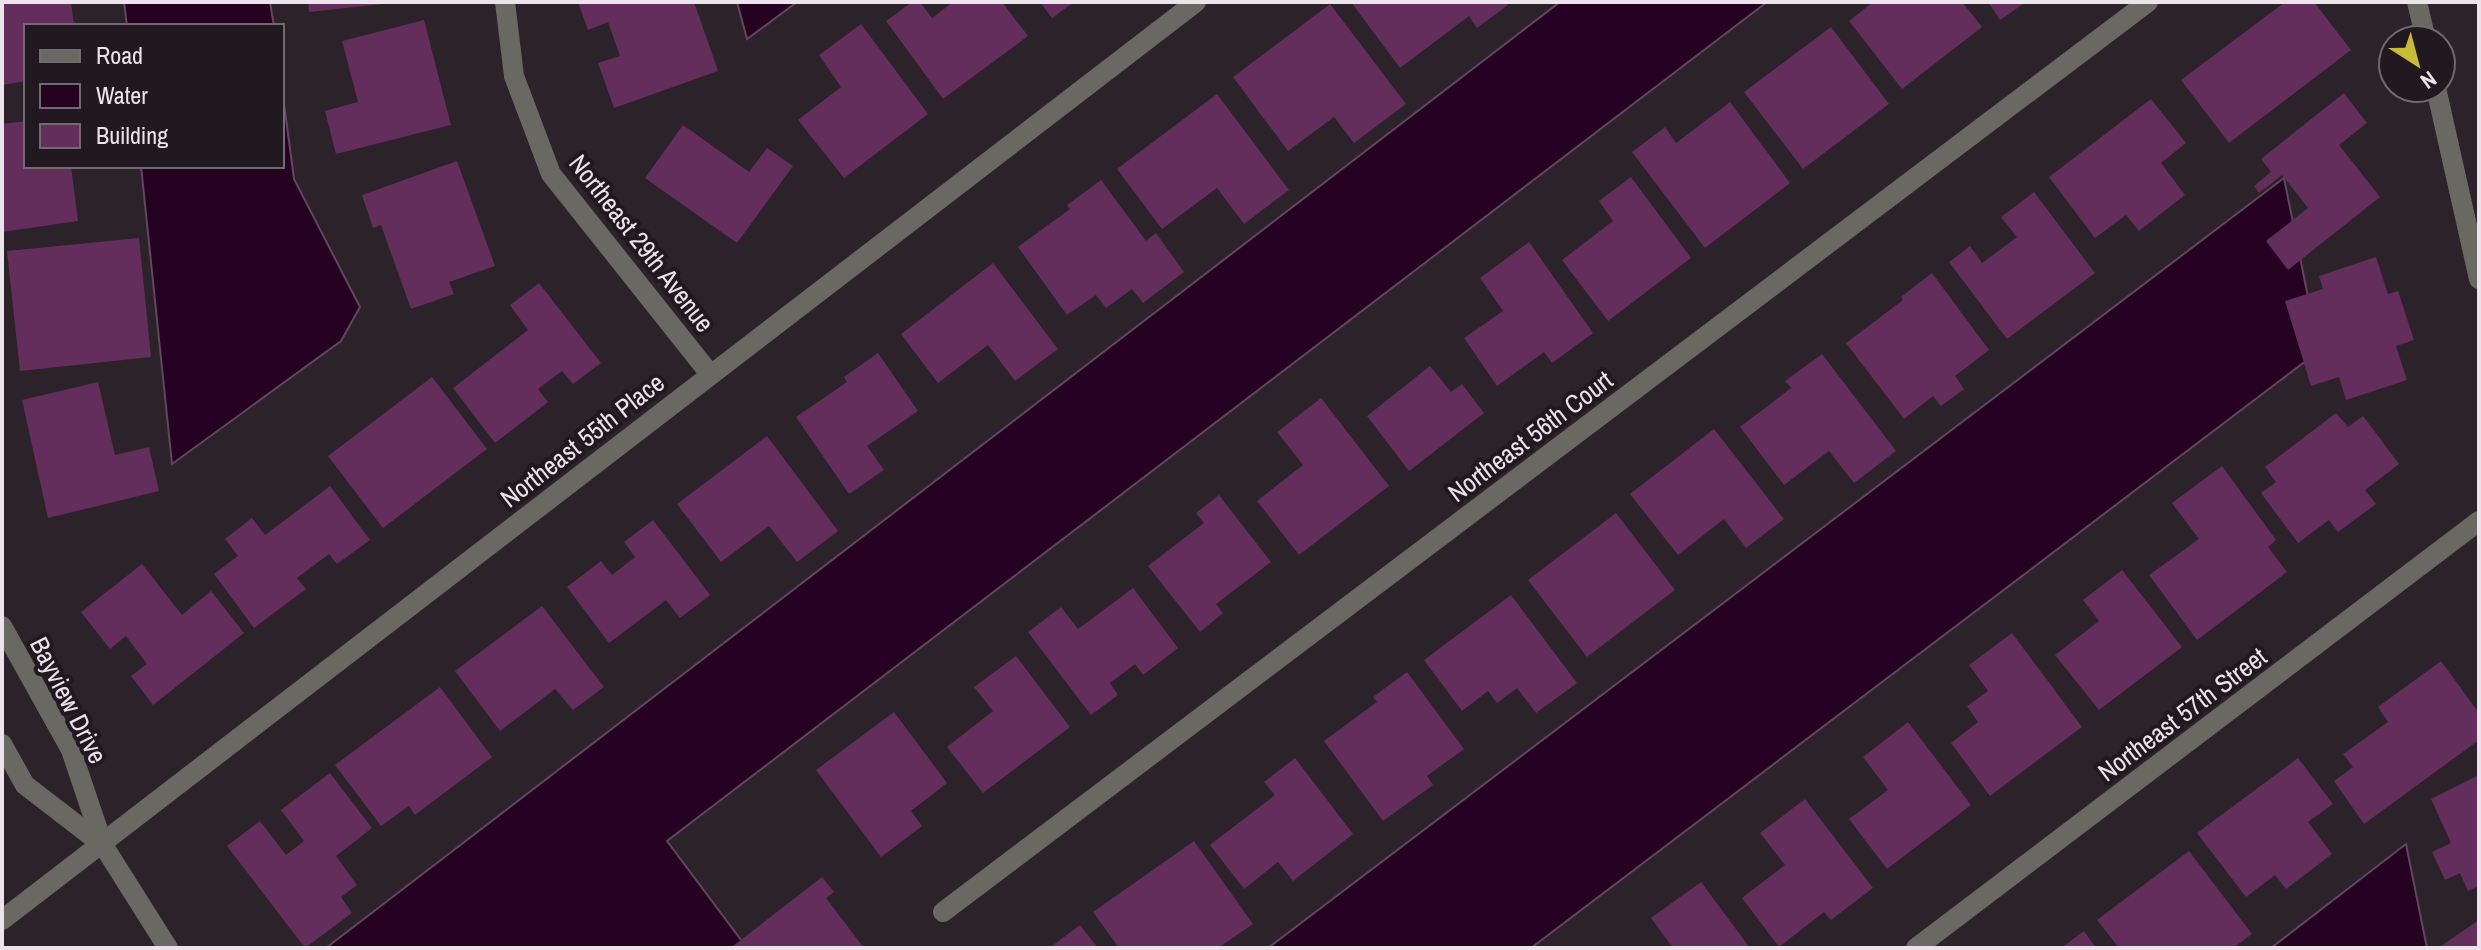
<svg xmlns="http://www.w3.org/2000/svg" width="2481" height="950" font-family="'Archivo Narrow',sans-serif">
<rect width="100%" height="100%" fill="#2c222a"/>
<g fill="#260222" stroke="#61465e" stroke-width="2">
<polygon points="124,2 270,2 274,26 127,26"/>
<polygon points="737,2 797,2 747,39"/>
<polygon points="1560,2 1767,2 667,841 747,948 326,948"/>
<polygon points="282,88 294,179 360,307 341,341 172,464 141,166 282,166"/>
<polygon points="2284,178 2319,351 1531,948 1268,948"/>
<polygon points="2406,844 2427,948 2271,948"/>
</g>
<g fill="#632e5b">
<polygon points="2,2 71,2 74,26 26,26 26,81 2,85"/>
<polygon points="308,2 383,2 383,4 309,12"/>
<polygon points="578,2 694,2 718,71 614,108 598,63 620,56 608,22 588,30"/>
<polygon points="912,2 920,2 932,18 953,2 1002,2 1028,36 943,99 886,21"/>
<polygon points="1040,2 1074,2 1052,18"/>
<polygon points="1351,2 1505,2 1508,5 1477,28 1469,16 1400,68"/>
<polygon points="1873,2 1962,2 1982,27 1902,89 1849,21"/>
<polygon points="1988,2 2026,2 2000,20"/>
<polygon points="2285,2 2314,2 2351,50 2229,143 2181,80"/>
<polygon points="1330,4 1406,104 1354,143 1334,117 1288,151 1233,77"/>
<polygon points="424,20 451,125 336,154 325,111 358,102 342,41"/>
<polygon points="861,24 928,114 844,178 798,120 841,87 819,55"/>
<polygon points="1831,27 1889,104 1803,169 1744,92"/>
<polygon points="2344,93 2367,123 2339,145 2380,197 2288,270 2266,241 2308,208 2282,175 2259,193 2254,186 2271,172 2261,159"/>
<polygon points="1217,94 1289,190 1244,224 1217,188 1162,229 1117,169"/>
<polygon points="2151,99 2186,143 2161,163 2185,195 2139,231 2126,215 2095,238 2049,177"/>
<polygon points="1730,102 1790,183 1705,248 1632,152 1665,127 1676,143"/>
<polygon points="26,121 26,166 71,166 78,221 2,232 2,124"/>
<polygon points="683,125 749,172 767,148 793,166 737,243 645,178"/>
<polygon points="457,161 495,266 449,282 454,294 411,309 381,225 373,228 362,195"/>
<polygon points="1631,177 1691,258 1608,321 1562,260 1613,221 1599,201"/>
<polygon points="1101,180 1146,241 1156,233 1184,272 1143,303 1132,289 1106,308 1096,295 1067,315 1018,247 1070,209 1067,205"/>
<polygon points="2034,192 2095,273 2007,339 1949,262 1970,246 1982,263 2017,237 2001,217"/>
<polygon points="139,238 151,357 20,371 7,251"/>
<polygon points="1529,242 1593,333 1552,363 1544,352 1497,386 1464,338 1503,311 1480,278"/>
<polygon points="2376,257 2388,294 2398,291 2414,340 2396,346 2407,380 2346,400 2339,377 2311,386 2285,301 2323,289 2319,276"/>
<polygon points="993,263 1058,349 1015,381 988,345 938,383 901,334"/>
<polygon points="1932,273 1989,350 1955,376 1964,389 1941,406 1933,396 1904,419 1846,343 1903,300 1901,297"/>
<polygon points="539,283 601,363 573,384 562,371 538,389 548,402 495,443 453,388 528,330 510,305"/>
<polygon points="878,353 918,411 867,446 884,470 849,494 796,417 847,382 844,377"/>
<polygon points="1822,354 1896,451 1854,483 1829,451 1784,485 1740,427 1791,388 1785,381"/>
<polygon points="1430,366 1451,392 1462,384 1484,413 1409,471 1367,416"/>
<polygon points="432,377 487,449 383,528 328,456"/>
<polygon points="98,382 115,455 149,447 159,491 48,518 22,400"/>
<polygon points="1321,398 1389,486 1299,555 1257,501 1303,465 1277,432"/>
<polygon points="2336,413 2348,427 2363,416 2399,464 2365,490 2376,504 2338,532 2329,520 2298,543 2261,493 2276,482 2265,467"/>
<polygon points="1714,429 1784,519 1746,548 1724,519 1678,555 1630,494"/>
<polygon points="767,436 838,531 797,562 769,526 721,562 677,504"/>
<polygon points="2222,466 2276,540 2268,547 2287,572 2197,640 2149,575 2199,539 2172,503"/>
<polygon points="330,486 370,540 337,564 329,554 297,578 306,589 254,628 214,574 238,556 225,539 252,518 265,535"/>
<polygon points="1219,495 1271,562 1216,604 1223,613 1200,632 1148,566 1204,523 1196,513"/>
<polygon points="1616,513 1675,590 1587,657 1528,580"/>
<polygon points="653,520 710,595 680,618 666,600 609,643 567,587 601,561 612,575 635,557 624,542"/>
<polygon points="142,564 182,615 211,591 244,633 153,705 131,676 147,664 126,636 110,649 81,612"/>
<polygon points="2122,570 2182,647 2099,710 2055,655 2099,621 2083,600"/>
<polygon points="1133,588 1178,648 1143,675 1135,664 1110,683 1118,695 1091,715 1028,632 1061,607 1078,629"/>
<polygon points="1511,595 1577,683 1536,713 1517,688 1497,703 1488,691 1462,711 1424,660"/>
<polygon points="542,606 604,687 573,710 555,689 500,731 455,671"/>
<polygon points="2012,633 2082,727 1990,796 1951,743 1978,722 1967,706 1988,691 1969,665"/>
<polygon points="1016,656 1070,727 983,793 947,747 993,711 974,687"/>
<polygon points="2441,661 2479,713 2479,740 2364,824 2334,781 2353,767 2343,754 2388,722 2378,707"/>
<polygon points="1407,672 1464,749 1427,776 1433,785 1383,821 1324,741 1377,702 1373,697"/>
<polygon points="440,687 492,757 415,815 409,806 381,826 335,765"/>
<polygon points="894,712 947,783 911,811 922,826 881,857 816,770"/>
<polygon points="1908,722 1971,805 1887,869 1849,819 1888,790 1863,757"/>
<polygon points="1295,758 1353,834 1293,881 1278,862 1244,889 1210,845 1275,795 1264,782"/>
<polygon points="2298,758 2333,804 2308,822 2332,854 2286,889 2275,875 2246,897 2197,833"/>
<polygon points="330,773 372,828 336,856 357,885 341,897 352,913 305,948 227,846 260,821 286,855 304,841 281,810"/>
<polygon points="2479,775 2479,886 2468,891 2460,873 2445,880 2432,852 2451,843 2431,799"/>
<polygon points="1805,799 1873,888 1831,920 1824,912 1779,947 1742,898 1785,865 1760,833"/>
<polygon points="1194,841 1253,924 1218,948 1119,948 1093,912"/>
<polygon points="2189,851 2252,934 2233,948 2195,948 2193,946 2190,948 2119,948 2097,920"/>
<polygon points="822,877 834,892 826,898 864,948 734,948 733,946"/>
<polygon points="1701,882 1750,948 1673,948 1651,918"/>
<polygon points="2479,920 2479,948 2438,948"/>
<polygon points="1080,925 1098,948 1054,948 1052,946"/>
<polygon points="2084,931 2096,948 2061,948"/>
</g>
<g fill="none" stroke-linecap="round" stroke-linejoin="round">
<g stroke="#696862" stroke-width="20">
<polyline points="505,2 514,76 551,174 710,374"/>
<polyline points="2417,2 2426,40"/>
<polyline points="2436,88 2479,279"/>
<polyline points="2,626 71,750 103,845 168,948"/>
<polyline points="2,744 25,785 103,845"/>
<polyline points="943,912 2148,2"/>
<polyline points="2,920 1196,2"/>
<polyline points="1916,948 2479,521"/>
</g>
</g>
<g text-anchor="middle" dominant-baseline="central" stroke-width="8" stroke-linejoin="round" paint-order="stroke">
<g font-size="26" fill="#ebe4ea" stroke="#221820">
<text transform="translate(642 243) rotate(52)">Northeast 29th Avenue</text>
<text transform="translate(1530 436) rotate(-37)">Northeast 56th Court</text>
<text transform="translate(582 440) rotate(-38)">Northeast 55th Place</text>
<text transform="translate(69 700) rotate(63)">Bayview Drive</text>
<text transform="translate(2182 714) rotate(-37)">Northeast 57th Street</text>
</g>
</g>
<rect width="2481" height="950" fill="none" stroke="#ebe4ea" stroke-width="8"/>
<rect x="24" y="24" width="260" height="144" fill="#221820" stroke="#726a71" stroke-width="2"/>
<rect x="40" y="50" width="40" height="12" fill="#696862" stroke="#726a71" stroke-width="2"/>
<text x="96" y="64" font-size="24" fill="#ebe4ea">Road</text>
<rect x="40" y="84" width="40" height="24" fill="#260222" stroke="#726a71" stroke-width="2"/>
<text x="96" y="104" font-size="24" fill="#ebe4ea">Water</text>
<rect x="40" y="124" width="40" height="24" fill="#632e5b" stroke="#726a71" stroke-width="2"/>
<text x="96" y="144" font-size="24" fill="#ebe4ea">Building</text>
<g transform="translate(2417 64) rotate(144)"><circle r="38" fill="#221820" stroke="#726a71" stroke-width="2"/>
<path d="M0-6L14 30L0 20L-14 30Z" fill="#caba39"/>
<text y="-12" font-size="22" font-weight="bold" text-anchor="middle" fill="#ebe4ea">N</text>
</g>
</svg>
